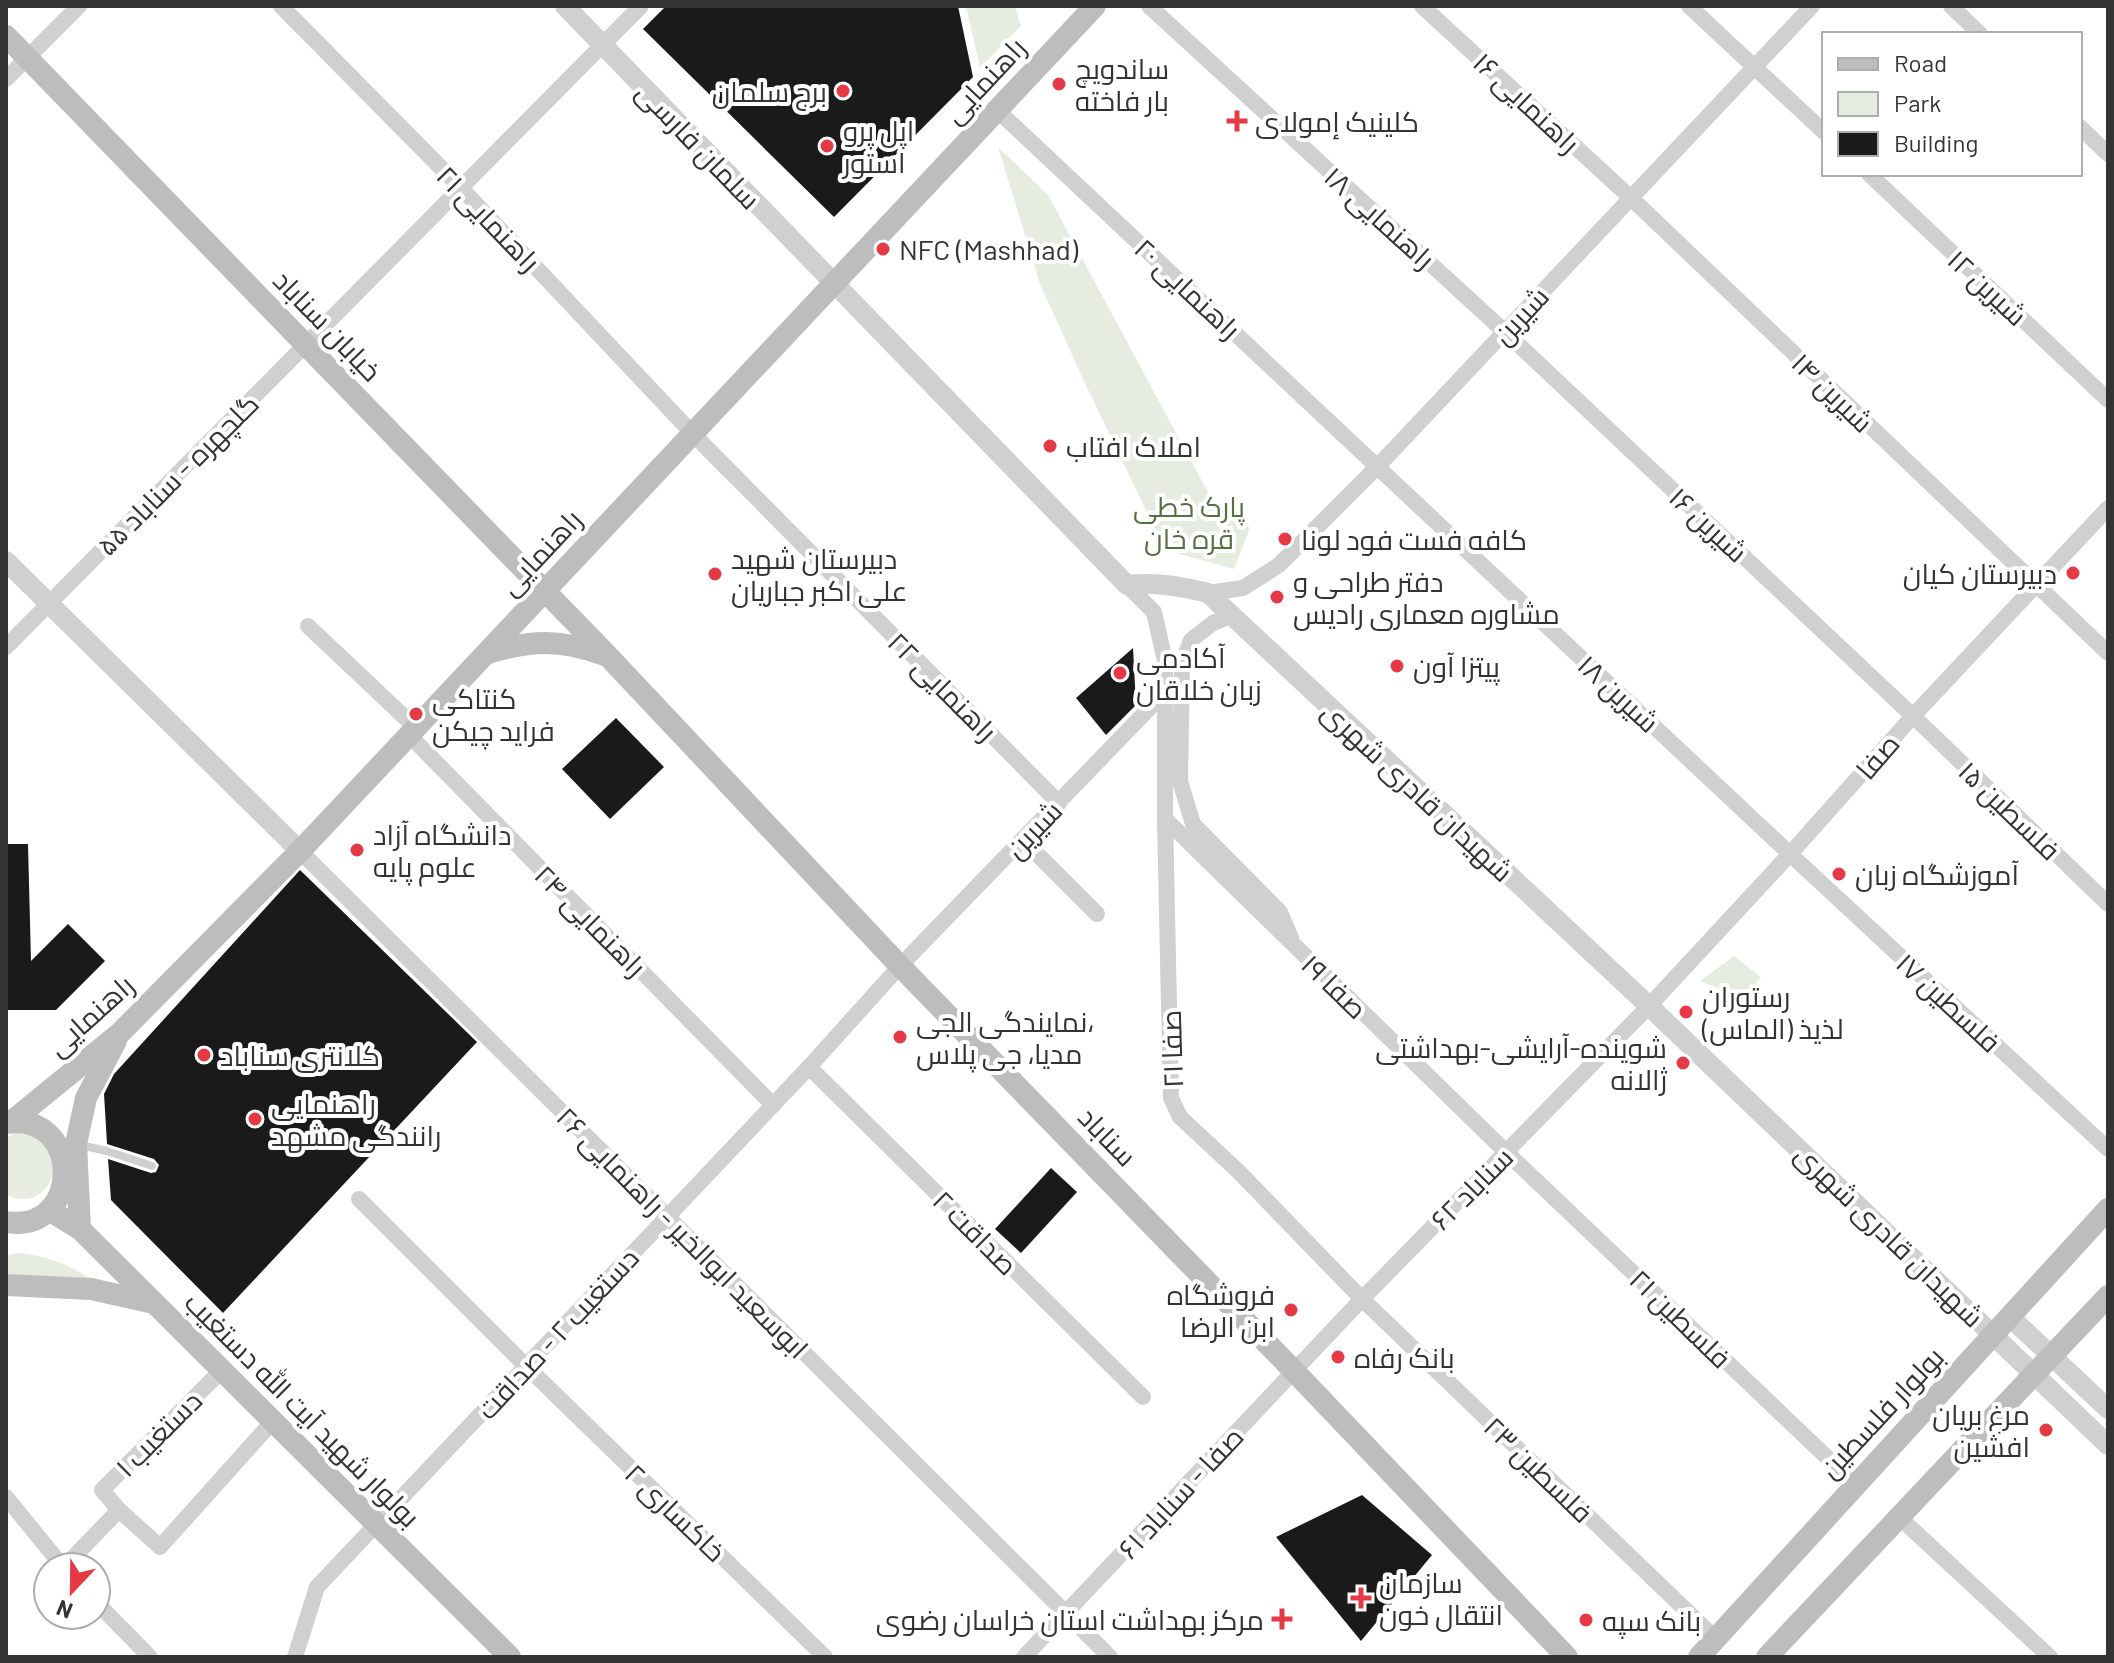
<svg xmlns="http://www.w3.org/2000/svg" width="2114" height="1663" font-family="Barlow,Cairo,sans-serif">
<rect width="100%" height="100%" fill="#fff"/>
<g fill="#e6ecdf">
<polygon points="966,6 1015,6 1021,26 980,68"/>
<polygon points="998,147 1048,195 1210,496 1250,528 1234,569 1165,550 1083,379 1040,284"/>
<polygon points="1734,956 1761,977 1745,999 1700,981"/>
<path d="M16,1133C76,1135 57,1218 6,1195V1137Z"/>
<path d="M19,1253C54,1257 68,1265 98,1283L6,1280V1256Z"/>
</g>
<g fill="#1a1a1a">
<polygon points="666,6 958,6 973,77 834,217 643,29"/>
<polygon points="1133,648 1136,705 1106,735 1076,698"/>
<polygon points="616,718 664,767 610,819 562,769"/>
<polygon points="6,844 28,844 31,961 68,924 105,961 56,1010 6,1010"/>
<polygon points="300,870 477,1042 223,1313 111,1200 108,1159 151,1173 156,1172 159,1165 154,1159 107,1144 104,1094 114,1074"/>
<polygon points="1051,1168 1077,1192 1021,1253 995,1229"/>
<polygon points="1362,1495 1432,1555 1361,1641 1276,1537"/>
</g>
<g fill="none" stroke-linecap="round" stroke-linejoin="round">
<polyline stroke="#d0d0d0" stroke-width="8" points="76,1144 107,1151 152,1166"/>
<g stroke="#d0d0d0" stroke-width="16">
<polyline points="281,6 461,188 693,434 1059,803"/>
<polyline points="1149,6 1505,332 1913,716 2108,904"/>
<polyline points="1422,6 1631,198 2108,653"/>
<polyline points="1689,6 1824,132"/>
<polyline points="1951,6 1980,34"/>
<polyline points="6,79 79,6"/>
<polyline points="997,110 1790,854 2108,1149"/>
<polyline points="2080,127 2108,154"/>
<polyline points="1869,174 2108,400"/>
<polyline points="1127,585 1154,612 1165,661 1165,819 1171,1098 1180,1117 1238,1171 1362,1299 1716,1639"/>
<polyline points="1208,593 1243,588 1279,565 1378,466 1812,6"/>
<polyline points="1230,616 1213,623 1191,640 1182,664 1180,781 1193,824 1280,912 1291,938"/>
<polyline points="308,626 416,728"/>
<polyline points="6,647 641,6"/>
<polyline points="409,735 773,1105"/>
<polyline points="1165,819 1506,1152 1855,1484"/>
<polyline points="1023,840 1097,914"/>
<polyline points="300,851 1110,1657"/>
<polyline points="809,1067 1143,1397"/>
<polyline points="359,1199 526,1366 825,1657"/>
<polyline points="222,1370 102,1490 119,1510 160,1547 273,1421"/>
<polyline points="6,1497 63,1567"/>
<polyline points="1899,1517 2050,1657"/>
<polyline points="64,1567 119,1510"/>
<polyline points="96,1602 150,1657"/>
<polyline points="295,1657 317,1587 809,1067 900,966 1165,692"/>
<polyline points="1024,1657 1362,1299 1649,1006 1790,854 1913,716 2108,508"/>
</g>
<g stroke="#d0d0d0" stroke-width="20">
<path d="M565,6L1127,585C1156,582 1180,586 1208,593L1649,1006L2108,1445"/>
<polyline points="6,561 300,851"/>
<polyline points="2009,1316 2108,1409"/>
</g>
<g stroke="#bdbdbd" stroke-width="22">
<polyline points="6,36 607,655 900,966 1294,1371 1567,1657"/>
<path d="M488,653C532,640 559,639 602,654"/>
<polyline points="11,1122 120,1033 300,851 1095,6"/>
<path d="M6,1123C83,1111 83,1234 6,1222"/>
<polyline points="49,1210 80,1229 510,1657"/>
<polyline points="80,1229 76,1144 86,1098 116,1041"/>
<polyline points="6,1285 91,1289 154,1303"/>
<polyline points="1699,1657 2108,1209"/>
<polyline points="1767,1657 2108,1296"/>
</g>
</g>
<g fill="#e63946" stroke="#fff" stroke-width="3">
<circle cx="1059" cy="84" r="8"/>
<circle cx="843" cy="91" r="8"/>
<path d="M1233 109h8v8h8v8h-8v8h-8v-8h-8v-8h8z"/>
<circle cx="827" cy="146" r="8"/>
<circle cx="883" cy="249" r="8"/>
<circle cx="1050" cy="446" r="8"/>
<circle cx="1285" cy="539" r="8"/>
<circle cx="2073" cy="573" r="8"/>
<circle cx="715" cy="574" r="8"/>
<circle cx="1277" cy="597" r="8"/>
<circle cx="1397" cy="666" r="8"/>
<circle cx="1120" cy="673" r="8"/>
<circle cx="416" cy="714" r="8"/>
<circle cx="357" cy="850" r="8"/>
<circle cx="1839" cy="874" r="8"/>
<circle cx="1686" cy="1012" r="8"/>
<circle cx="900" cy="1037" r="8"/>
<circle cx="204" cy="1055" r="8"/>
<circle cx="1683" cy="1063" r="8"/>
<circle cx="255" cy="1119" r="8"/>
<circle cx="1291" cy="1310" r="8"/>
<circle cx="1338" cy="1357" r="8"/>
<circle cx="2046" cy="1430" r="8"/>
<path d="M1357 1586h8v8h8v8h-8v8h-8v-8h-8v-8h8z"/>
<path d="M1278 1607h8v8h8v8h-8v8h-8v-8h-8v-8h8z"/>
<circle cx="1586" cy="1620" r="8"/>
</g>
<g text-anchor="middle" dominant-baseline="central" stroke-width="8" stroke-linejoin="round" paint-order="stroke">
<g font-size="28" fill="#333" stroke="#fff" text-anchor="start">
<text x="1075" y="68">ساندویچ<tspan x="1075" dy="32">بار فاخته</tspan></text>
<text x="827" y="91" text-anchor="end">برج سلمان</text>
<text x="1255" y="121">کلینیک إمولای</text>
<text x="843" y="130">اپل پرو<tspan x="843" dy="32">استور</tspan></text>
<text x="899" y="249">NFC (Mashhad)</text>
<text x="1066" y="446">املاک افتاب</text>
<text x="1301" y="539">کافه فست فود لونا</text>
<text x="731" y="558">دبیرستان شهید<tspan x="731" dy="32">علی اکبر جباریان</tspan></text>
<text x="2057" y="573" text-anchor="end">دبیرستان کیان</text>
<text x="1293" y="581">دفتر طراحی و<tspan x="1293" dy="32">مشاوره معماری رادیس</tspan></text>
<text x="1136" y="657">آکادمی<tspan x="1136" dy="32">زبان خلاقان</tspan></text>
<text x="1413" y="666">پیتزا آون</text>
<text x="432" y="698">کنتاکی<tspan x="432" dy="32">فراید چیکن</tspan></text>
<text x="373" y="834">دانشگاه آزاد<tspan x="373" dy="32">علوم پایه</tspan></text>
<text x="1855" y="874">آموزشگاه زبان</text>
<text x="1702" y="996">رستوران<tspan x="1702" dy="32">لذیذ (الماس)</tspan></text>
<text x="916" y="1021">نمایندگی الجی،<tspan x="916" dy="32">مدیا، جی پلاس</tspan></text>
<text x="1667" y="1047" text-anchor="end">شوینده-آرایشی-بهداشتی<tspan x="1667" dy="32">ژالانه</tspan></text>
<text x="220" y="1055">کلانتری سناباد</text>
<text x="271" y="1103">راهنمایی<tspan x="271" dy="32">رانندگی مشهد</tspan></text>
<text x="1275" y="1294" text-anchor="end">فروشگاه<tspan x="1275" dy="32">ابن الرضا</tspan></text>
<text x="1354" y="1357">بانک رفاه</text>
<text x="2030" y="1414" text-anchor="end">مرغ بریان<tspan x="2030" dy="32">افشین</tspan></text>
<text x="1379" y="1582">سازمان<tspan x="1379" dy="32">انتقال خون</tspan></text>
<text x="1264" y="1619" text-anchor="end">مرکز بهداشت استان خراسان رضوی</text>
<text x="1602" y="1620">بانک سپه</text>
</g>
<g font-size="28" fill="#333" stroke="#fff">
<text transform="translate(984 80) rotate(-47)">راهنمایی</text>
<text transform="translate(1527 102) rotate(43)">راهنمایی ۱۶</text>
<text transform="translate(699 145) rotate(46)">سلمان فارسی</text>
<text transform="translate(1380 217) rotate(42)">راهنمایی ۱۸</text>
<text transform="translate(489 218) rotate(46)">راهنمایی ۲۱</text>
<text transform="translate(1988 287) rotate(43)">شیرین ۱۲</text>
<text transform="translate(1188 288) rotate(43)">راهنمایی ۲۰</text>
<text transform="translate(1520 315) rotate(-47)">شیرین</text>
<text transform="translate(328 325) rotate(46)">خیابان سناباد</text>
<text transform="translate(1833 392) rotate(44)">شیرین ۱۴</text>
<text transform="translate(177 474) rotate(-45)">گلچهره - سناباد ۵۵</text>
<text transform="translate(1709 524) rotate(43)">شیرین ۱۶</text>
<text transform="translate(540 552) rotate(-47)">راهنمایی</text>
<text transform="translate(943 686) rotate(45)">راهنمایی ۲۲</text>
<text transform="translate(1619 693) rotate(43)">شیرین ۱۸</text>
<text transform="translate(1877 756) rotate(-49)">صفا</text>
<text transform="translate(1418 791) rotate(43)">شهیدان قادری شهری</text>
<text transform="translate(2010 810) rotate(44)">فلسطین ۱۵</text>
<text transform="translate(1033 829) rotate(-46)">شیرین</text>
<text transform="translate(591 920) rotate(45)">راهنمایی ۲۴</text>
<text transform="translate(1335 986) rotate(44)">صفا ۱۹</text>
<text transform="translate(1949 1002) rotate(43)">فلسطین ۱۷</text>
<text transform="translate(90 1015) rotate(-42)">راهنمایی</text>
<text transform="translate(1171 1049) rotate(-92)">صفا ۲۱</text>
<text transform="translate(1108 1136) rotate(46)">سناباد</text>
<text transform="translate(1471 1188) rotate(-45)">سناباد ۶۲</text>
<text transform="translate(683 1232) rotate(45)">ابوسعید ابوالخیر - راهنمایی ۲۶</text>
<text transform="translate(976 1232) rotate(45)">صداقت ۲</text>
<text transform="translate(1890 1235) rotate(44)">شهیدان قادری شهری</text>
<text transform="translate(1681 1318) rotate(44)">فلسطین ۲۱</text>
<text transform="translate(557 1333) rotate(-47)">دستغیب ۲ - صداقت</text>
<text transform="translate(303 1409) rotate(45)">بولوار شهید آیت الله دستغیب</text>
<text transform="translate(1881 1412) rotate(-47)">بولوار فلسطین</text>
<text transform="translate(158 1433) rotate(-45)">دستغیب ۱</text>
<text transform="translate(1539 1469) rotate(44)">فلسطین ۲۳</text>
<text transform="translate(1180 1492) rotate(-47)">صفا - سناباد ۶۱</text>
<text transform="translate(676 1512) rotate(44)">خاکساری ۲</text>
</g>
<g font-size="28" fill="#56703f" stroke="#fff">
<text x="1189" y="506">پارک خطی<tspan x="1189" dy="32">قره خان</tspan></text>
</g>
</g>
<rect width="2114" height="1663" fill="none" stroke="#333333" stroke-width="16"/>
<rect x="1822" y="32" width="260" height="144" fill="#ffffff" stroke="#adadad" stroke-width="2"/>
<rect x="1838" y="58" width="40" height="12" fill="#bdbdbd" stroke="#adadad" stroke-width="2"/>
<text x="1894" y="72" font-size="24" fill="#333333">Road</text>
<rect x="1838" y="92" width="40" height="24" fill="#e6ecdf" stroke="#adadad" stroke-width="2"/>
<text x="1894" y="112" font-size="24" fill="#333333">Park</text>
<rect x="1838" y="132" width="40" height="24" fill="#1a1a1a" stroke="#adadad" stroke-width="2"/>
<text x="1894" y="152" font-size="24" fill="#333333">Building</text>
<g transform="translate(72 1591) rotate(202)"><circle r="38" fill="#ffffff" stroke="#adadad" stroke-width="2"/>
<path d="M0-6L14 30L0 20L-14 30Z" fill="#e63946"/>
<text y="-12" font-size="22" font-weight="bold" text-anchor="middle" fill="#333333">N</text>
</g>
</svg>
